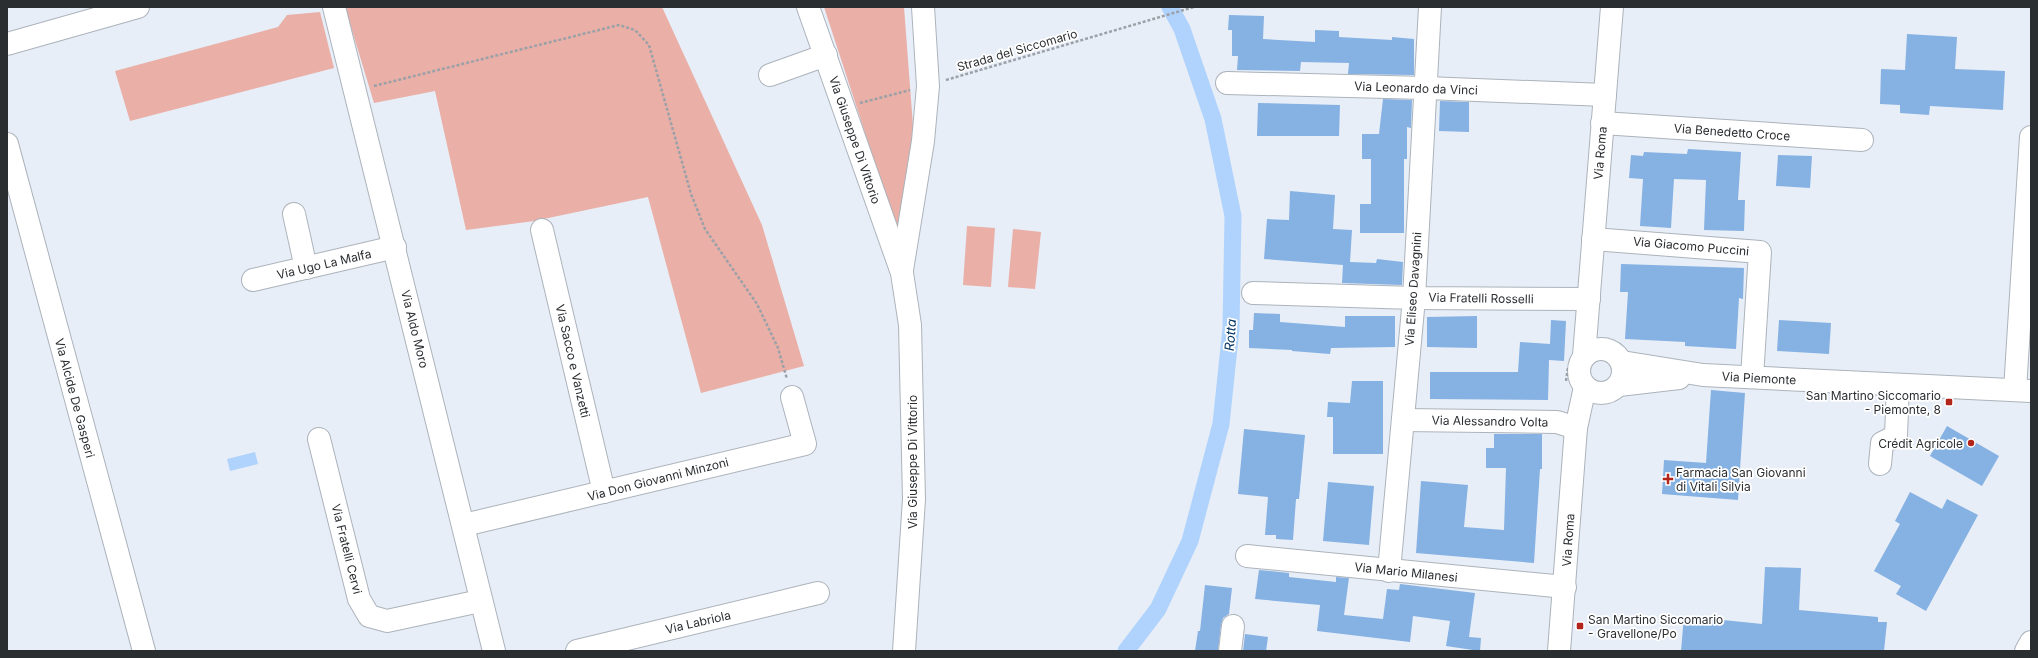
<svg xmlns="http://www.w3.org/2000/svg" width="2038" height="658" font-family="Inter,sans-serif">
<rect width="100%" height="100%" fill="#e7eef7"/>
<g fill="#eaafa6">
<polygon points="345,7 662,7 762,225 804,366 701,393 648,197 534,221 466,230 435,91 374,103"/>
<polygon points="824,7 904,7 914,139 898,234"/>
<polygon points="320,12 334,68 130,121 115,71 278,27 287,15"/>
<polygon points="967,226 995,228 991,287 963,285"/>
<polygon points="1013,229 1041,232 1035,289 1008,287"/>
</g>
<polygon fill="#b0d3fd" points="255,452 258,464 230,471 227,459"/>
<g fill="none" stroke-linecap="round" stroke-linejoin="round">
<polyline stroke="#b0d3fd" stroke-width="17" points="1126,651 1158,609 1190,541 1221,424 1231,328 1233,216 1213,119 1182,29 1170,7"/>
</g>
<g fill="#85b1e3">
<polygon points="1229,15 1264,16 1263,39 1315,42 1315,30 1339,31 1339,37 1392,40 1392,37 1414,39 1414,75 1348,74 1349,63 1301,62 1300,71 1237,70 1238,56 1232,56 1232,30 1228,30"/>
<polygon points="1907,34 1957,37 1955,69 2005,71 2003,110 1930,106 1929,115 1900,113 1900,105 1880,104 1881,69 1905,70"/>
<polygon points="1383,99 1412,100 1411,128 1407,127 1407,159 1404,159 1404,233 1360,233 1360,204 1371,204 1371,159 1362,159 1362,134 1379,134"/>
<polygon points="1440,101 1469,102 1469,132 1439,131"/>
<polygon points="1258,103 1340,105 1339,136 1257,136"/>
<polygon points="1688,149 1741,152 1738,200 1745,200 1744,231 1704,230 1706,180 1674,179 1671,228 1640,226 1643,179 1629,178 1631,155 1643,156 1644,152 1687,154"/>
<polygon points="1778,155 1812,156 1810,188 1776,186"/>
<polygon points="1290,191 1335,195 1333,229 1352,230 1350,262 1376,263 1377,259 1403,262 1402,285 1342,283 1343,265 1264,259 1267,219 1289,220"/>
<polygon points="1621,264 1744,268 1743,299 1739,298 1736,349 1685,346 1685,342 1625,339 1628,292 1620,292"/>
<polygon points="1254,313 1280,314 1280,322 1345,327 1345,316 1395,316 1395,347 1331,348 1330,354 1292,351 1292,350 1249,348 1249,330 1253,330"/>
<polygon points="1477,316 1477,348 1427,347 1427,317"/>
<polygon points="1551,320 1566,321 1564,361 1549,360 1548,400 1430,399 1430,372 1518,372 1520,342 1550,344"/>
<polygon points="1779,320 1831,323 1829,354 1777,351"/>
<polygon points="1352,381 1383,381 1383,454 1333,454 1333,417 1327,417 1328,402 1350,403"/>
<polygon points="1711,390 1745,393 1738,500 1662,494 1664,460 1706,463"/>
<polygon points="1947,426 1999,456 1982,486 1930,456"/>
<polygon points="1244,429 1305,435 1299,499 1296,499 1293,540 1276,539 1276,535 1265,535 1268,497 1238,494"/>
<polygon points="1494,434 1542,434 1542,469 1540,469 1534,563 1416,553 1421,481 1468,485 1464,527 1504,530 1506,468 1486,468 1486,448 1494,448"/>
<polygon points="1328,482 1374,486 1369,545 1323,541"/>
<polygon points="1910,492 1942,509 1947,499 1978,515 1926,611 1896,594 1901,586 1874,571 1900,524 1895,521"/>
<polygon points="1765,567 1801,568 1799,610 1878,617 1878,622 1887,622 1884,651 1681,651 1684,616 1762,624"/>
<polygon points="1259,570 1289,573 1289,577 1336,582 1336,577 1349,578 1344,615 1383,619 1387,589 1399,590 1400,584 1475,593 1469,637 1481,638 1480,651 1446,646 1450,621 1413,616 1410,642 1317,631 1320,605 1255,599"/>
<polygon points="1205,585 1232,588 1229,614 1223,618 1221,625 1218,651 1195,651 1198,631 1200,631"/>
<polygon points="1245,634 1268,637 1266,651 1243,651"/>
</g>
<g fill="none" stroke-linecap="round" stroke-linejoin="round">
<g stroke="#acb3bb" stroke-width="24">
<g id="minor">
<polyline points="334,7 494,651"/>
<polyline points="808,7 902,273 910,325 914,499 904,651"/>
<polyline points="7,44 138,7"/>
<polyline points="770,75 826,55"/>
<polyline points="1227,83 1426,88 1605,95"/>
<polyline points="1602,123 1862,140"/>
<polyline points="7,144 144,651"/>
<polyline points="294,214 306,268"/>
<polyline points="542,230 604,492"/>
<polyline points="1593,239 1760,252 1752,377"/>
<polyline points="902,270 923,141 928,86 923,7"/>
<polyline points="253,280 395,247"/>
<polyline points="1253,293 1414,298 1589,299"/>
<circle cx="1601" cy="371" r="22"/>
<polyline points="1584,356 1612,7"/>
<polyline points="1622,362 1703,375 2031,391"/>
<polyline points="1619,385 1679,378"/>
<polyline points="2015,390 2031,137"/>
<polyline points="1403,420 1557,422 1576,428"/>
<polyline points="319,439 359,599 369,616 387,621 480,601"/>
<polyline points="1880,464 1882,443 1896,436 1898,385"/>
<polyline points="464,525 805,444 792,397"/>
<polyline points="1247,556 1565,587"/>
<polyline points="1389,571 1414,298 1430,7"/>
<polyline points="577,651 818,593"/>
<polyline points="1230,651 1233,626"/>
<polyline points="1559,651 1576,428 1585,387"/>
</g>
</g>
<g stroke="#acb3bb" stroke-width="24">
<polyline id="major" points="2026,651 2031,642"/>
</g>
<g stroke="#9ca1a8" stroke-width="2.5" stroke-dasharray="3 2" stroke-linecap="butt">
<polyline points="946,80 1194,7"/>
<polyline points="374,86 619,25 635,30 649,45 691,194 705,229 757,304 778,348 787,379"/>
<polyline points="860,103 910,90"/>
<polyline points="1566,381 1568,367"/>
</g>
<use href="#minor" stroke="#fff" stroke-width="22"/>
<use href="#major" stroke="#fff" stroke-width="22"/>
</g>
<g fill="#b3251b" stroke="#fff" stroke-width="1.5">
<rect x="1945" y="398" width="8" height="8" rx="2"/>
<circle cx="1971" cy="443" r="4"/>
<path d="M1666 473h4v4h4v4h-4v4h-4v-4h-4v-4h4z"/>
<rect x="1576" y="622" width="8" height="8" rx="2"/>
</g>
<g text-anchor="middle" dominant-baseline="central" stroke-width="3.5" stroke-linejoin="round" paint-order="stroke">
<g font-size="12" fill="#2b2e31" stroke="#fff">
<text transform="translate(1017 50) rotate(-16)">Strada del Siccomario</text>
<text transform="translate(1416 88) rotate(2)">Via Leonardo da Vinci</text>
<text transform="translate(1732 132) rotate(4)">Via Benedetto Croce</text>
<text transform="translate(855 140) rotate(71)">Via Giuseppe Di Vittorio</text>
<text transform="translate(1600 153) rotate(-85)">Via Roma</text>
<text transform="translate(1691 246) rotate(5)">Via Giacomo Puccini</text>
<text transform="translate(324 264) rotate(-13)">Via Ugo La Malfa</text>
<text transform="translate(1413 289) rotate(-86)">Via Eliseo Davagnini</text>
<text transform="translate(1481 298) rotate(1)">Via Fratelli Rosselli</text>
<text transform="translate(415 329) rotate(76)">Via Aldo Moro</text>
<text transform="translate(573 361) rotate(77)">Via Sacco e Vanzetti</text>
<text transform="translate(1759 378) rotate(3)">Via Piemonte</text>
<text transform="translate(75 398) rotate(75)">Via Alcide De Gasperi</text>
<text transform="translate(1490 421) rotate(1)">Via Alessandro Volta</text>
<text transform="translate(912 462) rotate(-90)">Via Giuseppe Di Vittorio</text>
<text transform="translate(658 479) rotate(-14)">Via Don Giovanni Minzoni</text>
<text transform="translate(1568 540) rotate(-86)">Via Roma</text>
<text transform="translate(347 549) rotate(76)">Via Fratelli Cervi</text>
<text transform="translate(1406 572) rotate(6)">Via Mario Milanesi</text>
<text transform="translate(698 622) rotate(-13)">Via Labriola</text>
</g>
<g font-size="12" fill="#2b2e31" stroke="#fff" text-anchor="end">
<text x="1941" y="395">San Martino Siccomario<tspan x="1941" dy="14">- Piemonte, 8</tspan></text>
<text x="1963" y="443">Crédit Agricole</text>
<text x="1676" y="472" text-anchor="start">Farmacia San Giovanni<tspan x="1676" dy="14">di Vitali Silvia</tspan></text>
<text x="1588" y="619" text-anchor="start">San Martino Siccomario<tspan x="1588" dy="14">- Gravellone/Po</tspan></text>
</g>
<g font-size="13" font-style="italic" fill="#083764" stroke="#fff">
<text transform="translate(1230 335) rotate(-86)">Rotta</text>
</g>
</g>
<rect width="2038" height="658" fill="none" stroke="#2b2e31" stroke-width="16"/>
</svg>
